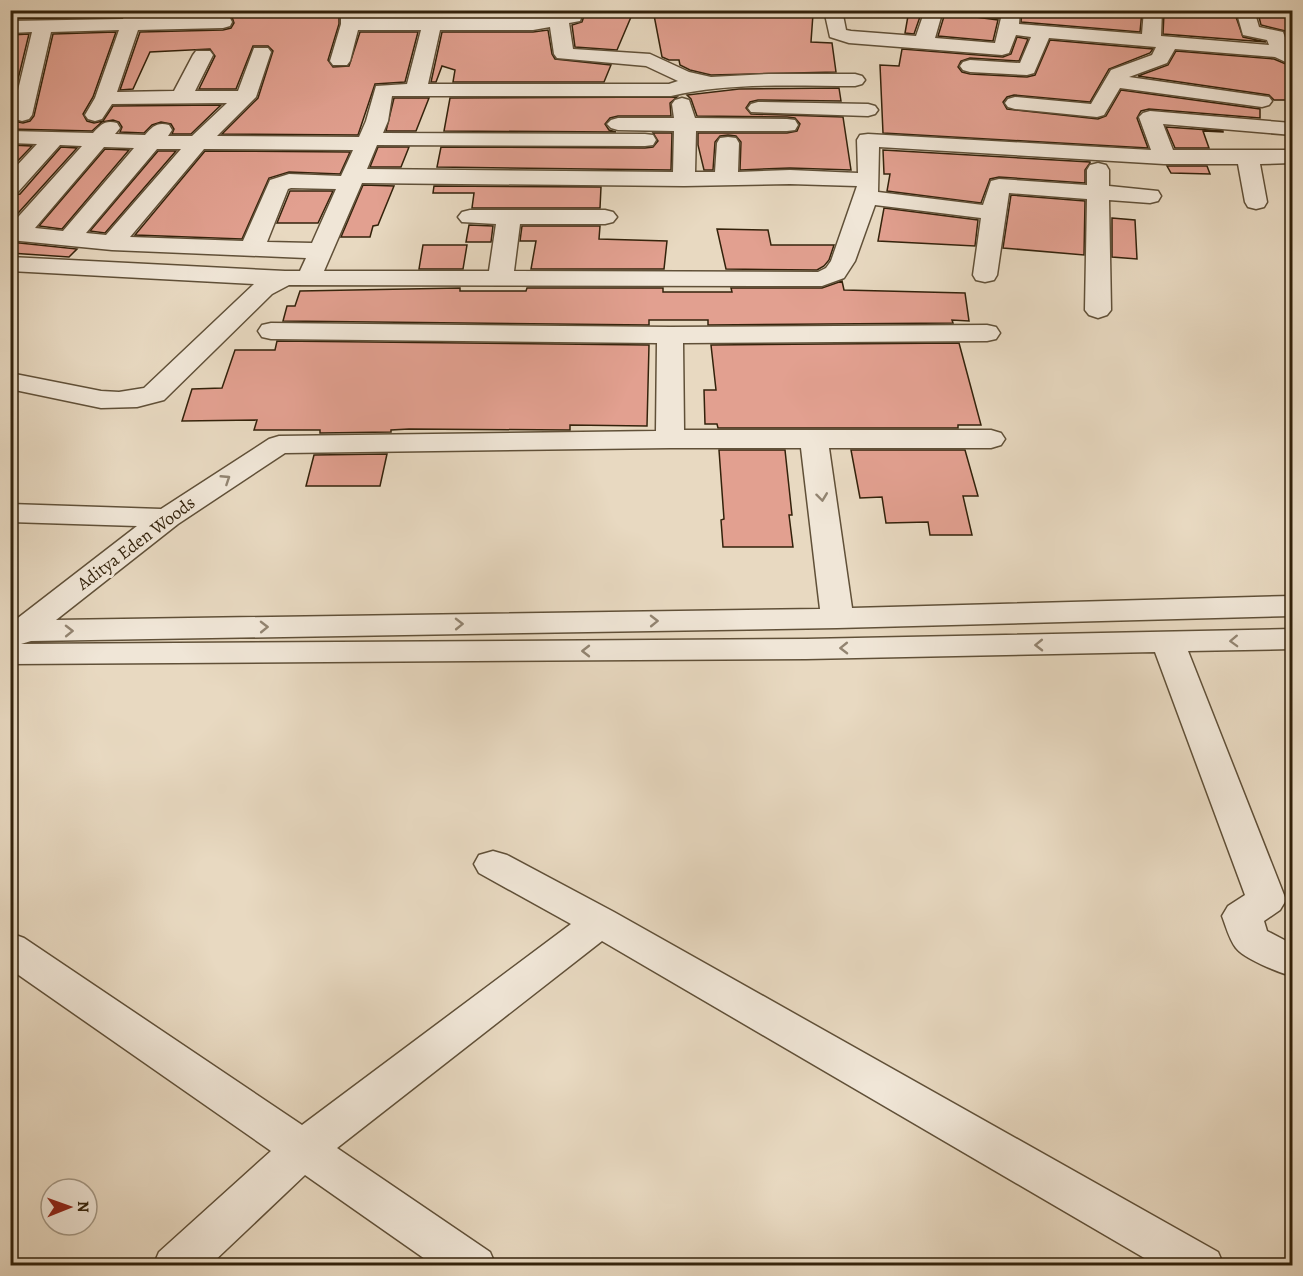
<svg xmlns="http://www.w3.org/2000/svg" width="1303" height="1276" font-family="Alegreya,serif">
<rect width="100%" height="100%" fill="#e8d9c1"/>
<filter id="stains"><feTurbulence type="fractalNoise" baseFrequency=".00333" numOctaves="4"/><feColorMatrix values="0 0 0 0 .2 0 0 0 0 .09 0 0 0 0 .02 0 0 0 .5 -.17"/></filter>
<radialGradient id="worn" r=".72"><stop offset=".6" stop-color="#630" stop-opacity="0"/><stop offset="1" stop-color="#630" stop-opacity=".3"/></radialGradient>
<g fill="#e2a090" stroke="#33220b" stroke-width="1.5">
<polygon points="31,10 123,10 121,17 10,19 10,12"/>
<polygon points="146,10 339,10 339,24 328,60 333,67 349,66 360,32 418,32 405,82 375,84 358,135 222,134 258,98 273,51 268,46 253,46 236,89 199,89 215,56 210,49 150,52 133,89 120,90 140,32 223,30 231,28 234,23 232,17 224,14 145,16"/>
<polygon points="361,10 424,10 423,16 361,16"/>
<polygon points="509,10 563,10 533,16 509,16"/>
<polygon points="586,10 634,10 617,50 575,47 572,25 582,22"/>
<polygon points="653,10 813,14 811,42 832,43 836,72 711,75 690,70 680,65 679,60 669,60 662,57"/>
<polygon points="909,10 922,11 914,34 905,33"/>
<polygon points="1022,10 1142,11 1140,32 1021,22"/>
<polygon points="945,13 998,20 993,41 938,36"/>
<polygon points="1164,13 1235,14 1243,37 1266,42 1163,34"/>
<polygon points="1258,13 1293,14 1293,49 1285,31 1261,25"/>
<polygon points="548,30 552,54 555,59 611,65 604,82 453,82 455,70 442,66 436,82 431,82 442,32 533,32"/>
<polygon points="116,32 93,97 83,114 87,121 94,123 103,121 113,106 221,105 191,134 172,134 174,129 171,124 161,122 152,125 144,133 120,132 122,127 119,122 113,120 102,122 92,131 10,129 10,117 14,121 23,123 30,121 34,116 53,34"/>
<polygon points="29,34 10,112 10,35"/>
<polygon points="1017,37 1028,39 1019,61 970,58 961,61 958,67 962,72 970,74 1027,77 1035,75 1050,40 1153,49 1150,53 1109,69 1090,102 1014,95 1007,97 1003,102 1007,109 1098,119 1106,116 1121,90 1260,109 1260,118 1149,109 1141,111 1137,118 1148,148 883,133 880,65 899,66 902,49 1003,57 1011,54"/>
<polygon points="1176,51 1274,59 1293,67 1293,100 1274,100 1269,95 1138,76 1168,65"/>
<polygon points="839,88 841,101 758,100 750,102 746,108 751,114 843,117 851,170 790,168 740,170 741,142 736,136 728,135 720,136 715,142 713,170 704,170 698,145 698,133 787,133 797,131 800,124 795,118 787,117 697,116 691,99 687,95 739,89"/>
<polygon points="677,97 670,103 671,116 618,116 610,118 605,124 609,130 616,132 444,131 450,98"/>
<polygon points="394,98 429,98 416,131 386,131"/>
<polygon points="1166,127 1223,131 1223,132 1203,131 1209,148 1175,148"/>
<polygon points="653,133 672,133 671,170 437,167 441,147 645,148 653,147 658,141"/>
<polygon points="10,145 32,146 10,169"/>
<polygon points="61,147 77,148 10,222 10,196 20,194"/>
<polygon points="378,147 409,147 401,167 370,167"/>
<polygon points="105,149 129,150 62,229 39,226"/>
<polygon points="883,150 1090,162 1090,163 1085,170 1085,183 999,177 990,179 981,203 887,191 890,174 884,174"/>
<polygon points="158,151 176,151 105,233 90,231"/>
<polygon points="205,151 350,152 340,174 289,172 269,178 242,239 135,235"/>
<polygon points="1167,166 1207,166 1210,174 1171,173"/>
<polygon points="363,185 394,186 378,225 373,226 370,237 341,237"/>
<polygon points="434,186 601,187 600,208 472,208 474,193 433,193"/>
<polygon points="290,191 333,191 318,223 277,223"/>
<polygon points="1011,195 1085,201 1084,255 1003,248"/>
<polygon points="884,208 978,220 975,246 878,241"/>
<polygon points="1112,218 1135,220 1137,259 1112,257"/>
<polygon points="469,225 493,226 491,242 466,242"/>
<polygon points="522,226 600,226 599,239 667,241 664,269 531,269 536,241 520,241"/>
<polygon points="717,229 768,230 771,245 834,245 829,260 824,266 817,270 726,269"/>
<polygon points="10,242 77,249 69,257 10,253"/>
<polygon points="423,245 467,245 463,269 419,269"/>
<polygon points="842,281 844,290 965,293 969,321 952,320 953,323 708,325 708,320 649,320 649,325 283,321 287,306 295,306 300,291 460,288 460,291 526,291 527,288 663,288 663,292 732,292 731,288 822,288"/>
<polygon points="277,341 649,345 647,426 570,425 570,430 409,429 391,430 391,432 320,433 320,430 254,430 257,420 182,421 192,389 222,388 235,350 275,350"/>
<polygon points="959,343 981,425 958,425 958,428 718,428 717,424 705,424 704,390 716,390 711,345"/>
<polygon points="719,450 785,450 792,515 789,515 793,547 723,547 721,520 724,519"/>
<polygon points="851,450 965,450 978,496 963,496 972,535 930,535 928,522 886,523 882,497 860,498"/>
<polygon points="387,454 380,486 306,486 314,455"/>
</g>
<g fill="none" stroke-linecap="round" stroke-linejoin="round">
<g stroke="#605038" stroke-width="3">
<g id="minor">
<path d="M126,10H144L142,18L223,16L230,18L232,22L230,26L223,28L138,30L117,92L174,91L193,55L196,51H210L213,55L195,91H238L254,48H268L271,52L256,97L217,136L359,137L366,121L376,86L407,84L421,30H358L350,61L347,65H333L330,61L341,24V10H359V18H533L565,13L566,10H584L580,21L569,23L573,49L650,54L689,72L711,77L769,74H855L862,76L865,80L862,84L855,86C795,86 730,82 671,96H392L388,121L383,133L645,134L653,135L656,140L653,145L645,146L377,145L367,169L673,172L674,131L618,130L611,128L607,124L611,120L618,118H674L672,104L675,100L682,98L689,100L695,118L787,119L795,120L798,125L795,130L787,131H696L695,172H715L717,143L720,138L728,137L736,138L739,143L738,172L790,170L858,173L857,140L860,135L868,134L1151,150L1139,117L1143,113L1150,111L1292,123V135L1163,124L1173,150H1292V163L1260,164L1267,202L1264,207L1256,209L1248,207L1245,202L1238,164H1164L879,147L878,192L983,205L991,181L999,179L1087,185V170L1090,165L1098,163L1106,165L1109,170V186L1158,191L1161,196L1158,201L1150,203L1109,200L1111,310L1107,315L1098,318L1089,315L1085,310L1087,199L1009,193L997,275L994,280L985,282L976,280L973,275L981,218L875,205L855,261L844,278L822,286L289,285L272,294L164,400L137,407L101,408L10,389V373L101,391L119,392L144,388L254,284L10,271V257L285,271H300L306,258L112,250L10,240V226L82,146L60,145L18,192L10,194V173L37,144L10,143V131L93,133C101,125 104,120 117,123L120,128L115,134L145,135C153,126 157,122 169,125L172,130L168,136H192L227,103L112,104L102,119L95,121L88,119L85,115L95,98L119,30L51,32L32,115L29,119L22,121L15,119L12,115L32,32L10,33V21L123,19ZM550,27L554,54L557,58L646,66L678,81L669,84H428L440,30H533ZM104,147L134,148L63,231L35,228ZM157,149H181L106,235L86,233ZM204,149L353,150L341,176L289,174L270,180L243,241L130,237ZM362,183L684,186L790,184L857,186L831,261L826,268L818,272L514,271L520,224H605L613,222L617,217L613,212L605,210H470L462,212L458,217L462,222L496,224L489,271H324ZM291,188L336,189L312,243L267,242L288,189Z"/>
<polygon points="824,10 842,10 846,30 851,31 916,36 925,10 943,10 935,38 995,43 1001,18 959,14 957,10 1020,10 1019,24 1142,34 1144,10 1162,10 1161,36 1269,45 1267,40 1243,35 1236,10 1254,10 1259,27 1283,32 1289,49 1292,51 1292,65 1275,57 1175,49 1167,63 1129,77 1269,97 1272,101 1269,105 1262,107 1120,88 1104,115 1097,117 1015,109 1008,107 1005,103 1008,99 1015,97 1091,104 1111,70 1152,55 1156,47 1049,38 1034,73 1027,75 970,72 963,70 960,66 963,62 970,60 1020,63 1031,37 1016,35 1009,53 1002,55 849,43 830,37"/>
<polygon points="758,102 868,104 875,106 878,110 875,114 868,116 751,112 748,108 751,104"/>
<path d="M271,323L670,327L987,325L996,327L1000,333L996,339L987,341L683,343L684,430H991L1001,433L1005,439L1001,445L991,448H829L852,608L1292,596V616L837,628L31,641L21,644L806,639L1292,629V649L1188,651L1286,900L1280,910L1264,921L1267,931L1292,944V976C1279,973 1243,958 1236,948C1229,939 1226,926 1222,916L1228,906L1245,895L1155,652L806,659L10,664V644H13L10,643V621H14L137,526L10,522V504L161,509L269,439L279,436L656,431L657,343L271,339L262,337L258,331L262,325ZM670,448H801L820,609L56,620L178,524L285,453Z"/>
<polygon points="493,851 507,855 614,912 1218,1252 1224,1266 1158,1266 602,941 337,1148 490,1252 496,1266 435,1266 305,1175 209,1266 153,1266 159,1252 271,1151 10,969 10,933 24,938 302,1125 571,924 479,873 474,864 479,855"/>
</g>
</g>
<use href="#minor" fill="#f0e6d7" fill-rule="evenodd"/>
</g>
<defs><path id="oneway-chevron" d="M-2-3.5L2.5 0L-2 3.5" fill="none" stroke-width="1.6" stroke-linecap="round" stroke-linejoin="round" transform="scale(1.5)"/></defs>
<g stroke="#928471">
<use href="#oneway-chevron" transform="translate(226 479) rotate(-33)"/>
<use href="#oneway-chevron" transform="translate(822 497) rotate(83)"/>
<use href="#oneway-chevron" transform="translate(654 621) rotate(-1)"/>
<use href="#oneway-chevron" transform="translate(459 624) rotate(-1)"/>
<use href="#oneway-chevron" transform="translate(264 627) rotate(-1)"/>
<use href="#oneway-chevron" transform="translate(69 631) rotate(-1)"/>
<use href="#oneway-chevron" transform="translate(1234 641) rotate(178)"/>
<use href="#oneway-chevron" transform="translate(1039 645) rotate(179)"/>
<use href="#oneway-chevron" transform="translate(844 648) rotate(179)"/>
<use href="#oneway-chevron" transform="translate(586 651) rotate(180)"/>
</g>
<g text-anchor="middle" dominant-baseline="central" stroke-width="6" stroke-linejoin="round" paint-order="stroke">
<g font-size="18" fill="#33220b" stroke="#f0e6d7">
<text transform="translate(136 543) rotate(-37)">Aditya Eden Woods</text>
</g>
</g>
<rect width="1303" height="1276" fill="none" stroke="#e8d9c1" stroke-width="36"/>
<rect x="12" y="12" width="1279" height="1252" fill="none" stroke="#33220b" stroke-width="3"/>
<rect x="18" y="18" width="1267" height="1240" fill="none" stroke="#33220b" stroke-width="1.5"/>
<g transform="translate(69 1207) rotate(89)"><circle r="28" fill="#f0e6d7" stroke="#a49885" stroke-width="1.5"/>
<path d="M0-4.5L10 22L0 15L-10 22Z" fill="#8f2418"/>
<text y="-9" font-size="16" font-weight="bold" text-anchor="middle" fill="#33220b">N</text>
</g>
<rect width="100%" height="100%" filter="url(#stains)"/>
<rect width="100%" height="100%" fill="url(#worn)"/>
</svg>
